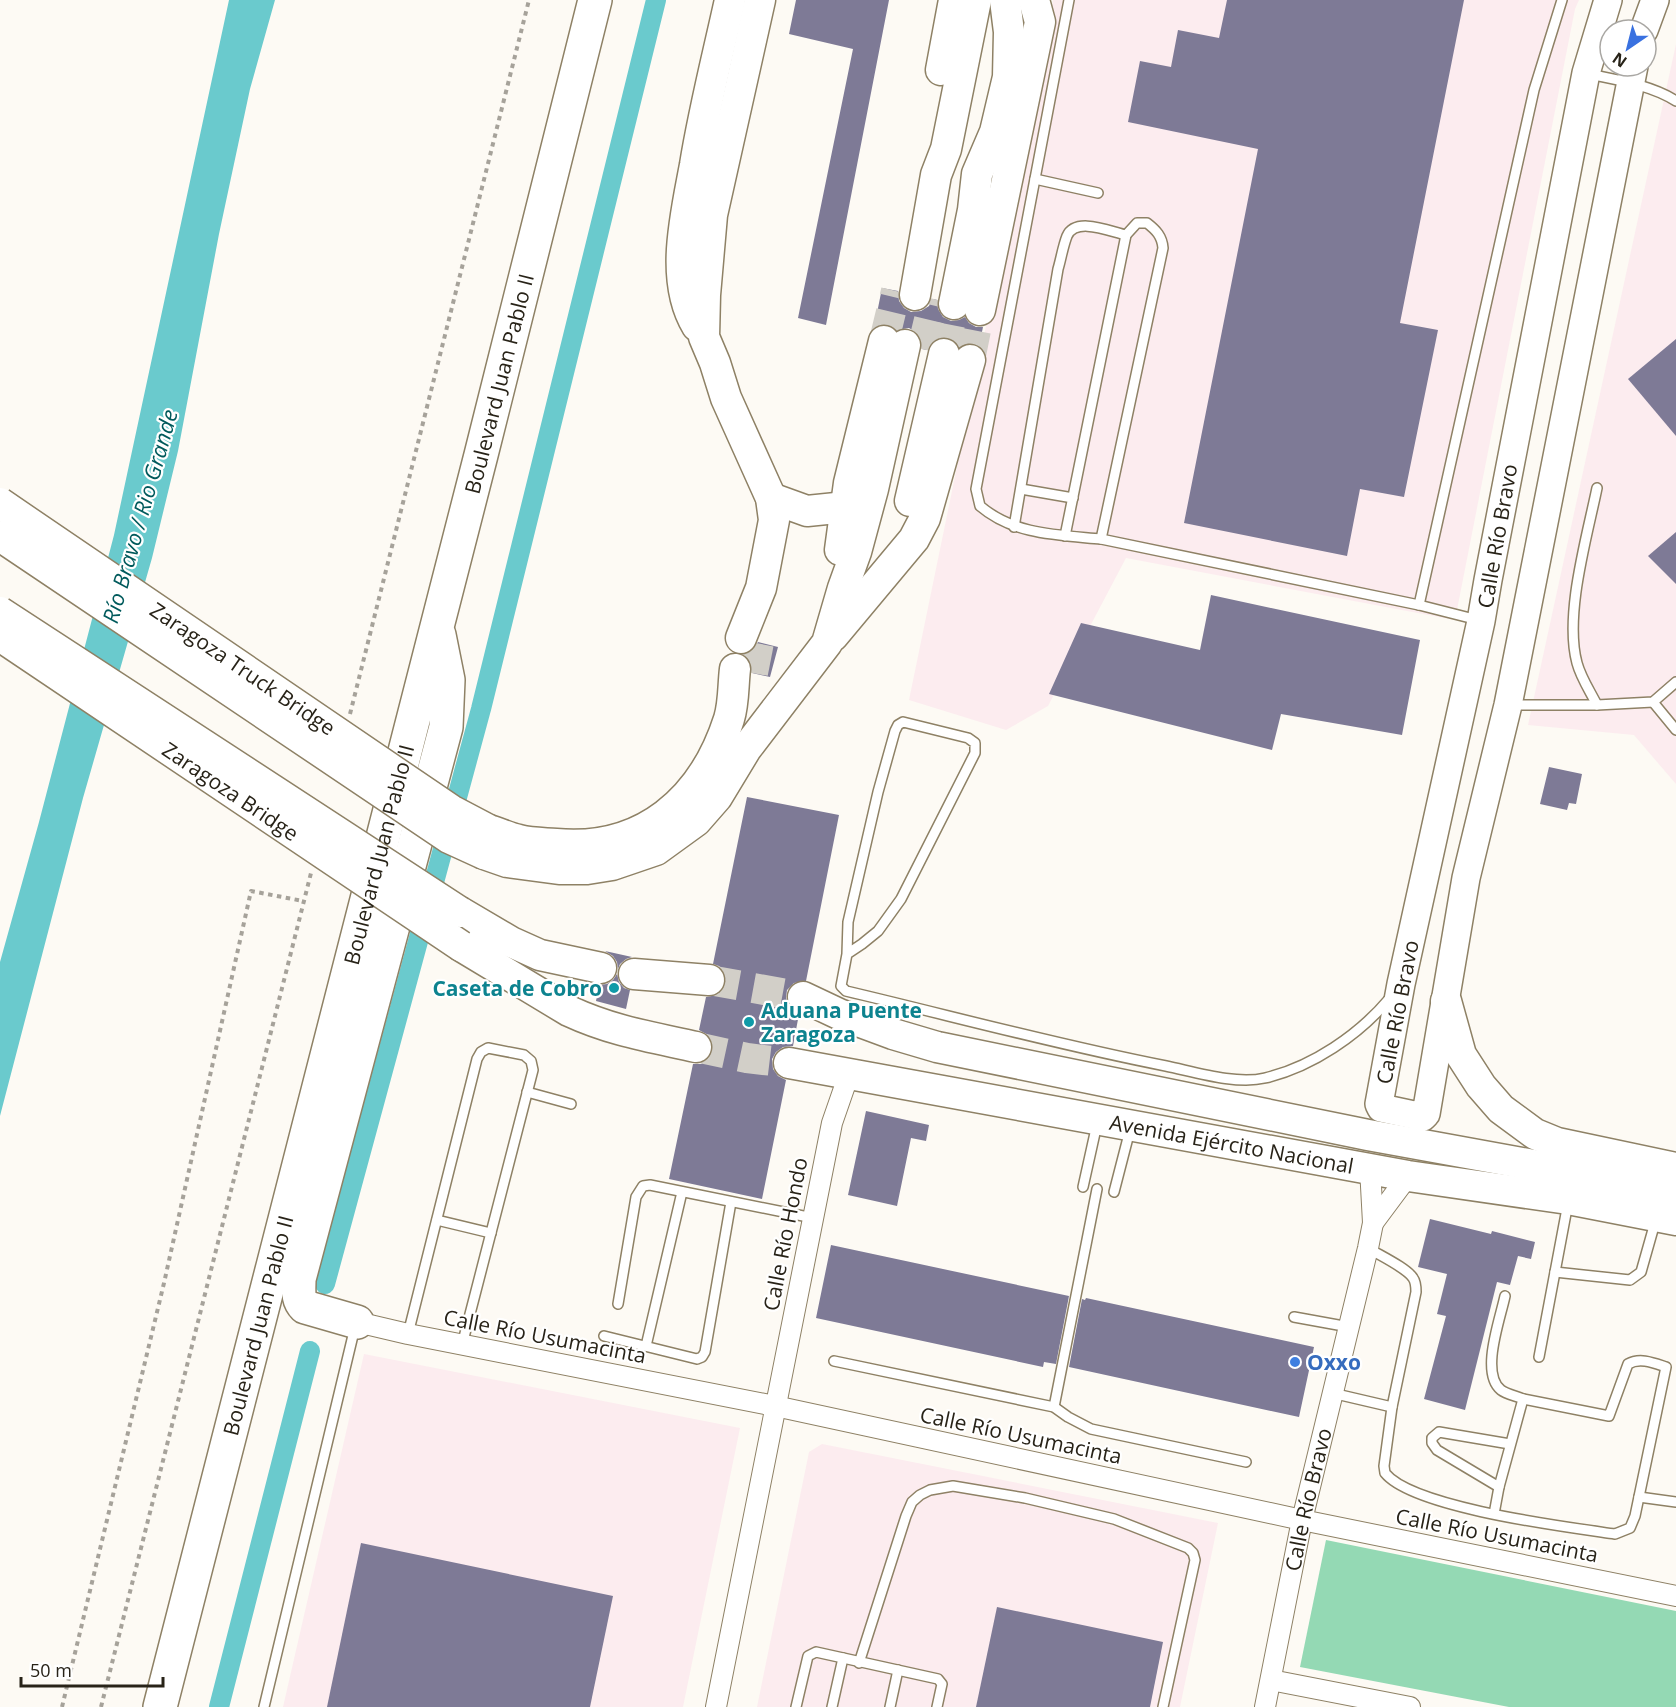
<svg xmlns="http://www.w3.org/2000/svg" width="1676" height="1707" font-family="'Open Sans',sans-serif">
<rect width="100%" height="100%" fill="#fdfaf4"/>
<g fill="#fcecef">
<polygon points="1053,0 1579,0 1575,9 1455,620 1126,558 1048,706 1006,730 909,700"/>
<polygon points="1676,44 1676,784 1634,735 1528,725"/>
<polygon points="364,1354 740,1428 683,1707 283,1707"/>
<polygon points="822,1444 1218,1523 1180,1707 757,1707 809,1452"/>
</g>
<polygon fill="#94d9b4" points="1326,1540 1676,1611 1676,1707 1509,1707 1300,1667"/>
<polygon fill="#6acacd" points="229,0 275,0 250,89 219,234 178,451 152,558 83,798 0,1116 0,962 39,822 114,535"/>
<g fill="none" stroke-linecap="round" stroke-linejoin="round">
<g stroke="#6acacd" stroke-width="20">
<polyline points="325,1284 481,709 656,0"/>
<polyline points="219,1707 310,1351"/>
</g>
</g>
<g fill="#7e7a96">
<polygon points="796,0 889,0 826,325 798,318 853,49 789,34"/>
<polygon points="1227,0 1464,0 1400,323 1438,330 1404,497 1360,489 1347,556 1184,523 1258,149 1128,122 1140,61 1171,67 1178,30 1219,38"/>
<polygon points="882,288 898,291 899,301 904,308 911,312 921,311 929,306 932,299 934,299 937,300 938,309 943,317 951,321 959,320 965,317 969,323 976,327 983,327 979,346 966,343 959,347 955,341 948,337 940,337 932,342 927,350 922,349 921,339 916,332 909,328 897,330 888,324 880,324 874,328"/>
<polygon points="1676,339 1676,436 1628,379"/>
<polygon points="1676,532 1676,584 1648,556"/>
<polygon points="1211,595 1420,640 1402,735 1281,714 1272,750 1049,694 1081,623 1200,650"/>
<polygon points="758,642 778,647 770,677 752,673 751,663 745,655 752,651"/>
<polygon points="1549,767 1582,774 1576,804 1569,803 1567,810 1540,804"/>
<polygon points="747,797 839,815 806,981 794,983 787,990 786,998 789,1006 799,1014 793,1046 783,1047 776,1052 772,1059 773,1069 778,1076 786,1080 762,1199 669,1179 693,1064 701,1064 708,1059 713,1050 713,1042 708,1035 699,1030 706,997 717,995 723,990 726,982 724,972 719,966 713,964"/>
<polygon points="605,951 632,957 626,959 620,964 618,969 617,962 613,956"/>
<polygon points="617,974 619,982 624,988 630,990 626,1009 596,1001 599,985 607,984 613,980"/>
<polygon points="866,1111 929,1125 926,1141 911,1138 897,1206 848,1195"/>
<polygon points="1430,1219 1491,1234 1492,1231 1535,1242 1531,1259 1518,1256 1510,1285 1497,1282 1465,1410 1424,1399 1446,1316 1437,1314 1447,1274 1418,1267"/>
<polygon points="831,1245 1069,1296 1056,1364 1044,1362 1043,1367 816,1318"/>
<polygon points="1086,1298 1314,1347 1299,1417 1069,1367 1082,1299 1085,1300"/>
<polygon points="361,1543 613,1596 590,1707 327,1707"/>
<polygon points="997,1607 1163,1642 1150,1707 976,1707"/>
</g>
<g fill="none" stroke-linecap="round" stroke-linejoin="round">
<g stroke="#d2cfc8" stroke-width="30" stroke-dasharray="30 15" stroke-linecap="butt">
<polyline points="884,341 896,291"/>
<polyline points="922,349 934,299"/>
<polyline points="944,354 954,304"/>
<polyline points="970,360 980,310"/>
<polyline points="753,673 759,642"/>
<polyline points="709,980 803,997"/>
<polyline points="696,1047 747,1058 789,1063"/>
</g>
<g stroke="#8e8165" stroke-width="12">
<g id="lane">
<path d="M1069,0L976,489L980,506C1014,535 1058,535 1101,539L1419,605L1478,620"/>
<path d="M1589,74C1617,80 1651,85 1676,101"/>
<polyline points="1035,179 1098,193"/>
<path d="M1597,488C1587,537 1564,615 1577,663C1581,678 1590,691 1597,705"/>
<polyline points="1021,489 1073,498"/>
<path d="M1014,527L1058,269C1061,259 1063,246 1067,236C1076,216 1111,232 1126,235"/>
<path d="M1065,536L1126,235L1137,223H1147C1156,230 1162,236 1163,248L1101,539"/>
<polyline points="1419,605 1534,90 1562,0"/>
<polyline points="1653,702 1676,730"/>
<polyline points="1511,705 1597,705 1653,702 1676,682"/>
<path d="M847,954L862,944L878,931L901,899L975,753V743L968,738L903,722L898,725L895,731L878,792L848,922L847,954L841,986L846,991C952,1016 1058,1045 1166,1066C1195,1072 1236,1085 1265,1078C1312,1067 1359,1035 1390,998"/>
<polyline points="527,1092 571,1104"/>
<polyline points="1083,1187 1097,1124"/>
<polyline points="1114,1192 1130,1130"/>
<polyline points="437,1220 491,1233"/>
<polyline points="1555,1272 1630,1280 1641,1272 1656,1219"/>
<path d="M1505,1296C1500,1320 1480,1373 1501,1390C1506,1394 1516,1396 1523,1399"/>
<polyline points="618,1304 636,1197 643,1186 650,1185 813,1218"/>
<polyline points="1294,1317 1349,1327"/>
<polyline points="408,1334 477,1059 481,1052 488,1048 524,1055 531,1061 533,1070 462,1345"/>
<polyline points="604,1336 697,1359 702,1357 705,1352 731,1202"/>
<polyline points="646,1346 682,1192"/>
<polyline points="1539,1357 1568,1203"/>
<polyline points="834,1361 1054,1407 1068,1417 1091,1429 1246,1462"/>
<path d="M1332,1393L1392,1407L1416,1292C1416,1288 1416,1282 1413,1278C1407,1268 1379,1255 1368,1248"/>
<polyline points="1054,1407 1097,1189"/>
<path d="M1392,1407L1384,1466L1385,1473C1413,1508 1567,1527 1615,1534L1630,1528L1635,1516L1666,1367C1654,1363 1640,1357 1628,1364L1609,1416L1523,1399L1499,1487L1494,1514"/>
<polyline points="1499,1487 1437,1450 1432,1443 1432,1438 1439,1432 1510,1444"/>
<polyline points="1639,1497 1676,1502"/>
<polyline points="859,1663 906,1516 912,1502 920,1495 930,1490 953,1486 1025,1498 1114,1519 1188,1548 1193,1553 1195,1560 1163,1707"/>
<polyline points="264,1707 355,1327"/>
<polyline points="796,1707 808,1656 816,1652 938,1679 942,1684 937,1707"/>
<polyline points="832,1707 843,1658"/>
<polyline points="890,1707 898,1670"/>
</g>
</g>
<g stroke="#8e8165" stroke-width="22">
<g id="street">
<polyline points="1373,1223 1408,1176"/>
<polyline points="357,1322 408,1334 775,1406 1302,1520 1676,1596"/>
<polyline points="1271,1680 1410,1707"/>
<polyline points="716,1707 832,1123 849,1074"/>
<path id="s1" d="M1265,1707L1302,1520L1368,1248L1373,1223L1370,1168"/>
</g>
</g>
<g stroke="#8e8165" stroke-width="30">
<g id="secondary">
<polyline points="1608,0 1586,73 1488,580 1481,621 1401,984 1379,1104 1381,1108 1423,1117 1426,1114 1466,878 1508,705 1634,66"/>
<polyline points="1644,30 1655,0"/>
</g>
</g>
<g stroke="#8e8165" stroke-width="33">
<g id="primary">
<polyline points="941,70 954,0"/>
<polyline points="915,295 936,175 946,149 976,0"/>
<polyline points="954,304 973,210 977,174 995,132 1008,77 1009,32 1005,0"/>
<polyline points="980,310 1040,22 1034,0"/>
<path d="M697,326C669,280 686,214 695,165C704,109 718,55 730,0"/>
<polyline points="771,498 807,511 846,507"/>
<polyline points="910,501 944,354"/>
<polyline points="840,550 849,483 884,341"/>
<polyline points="833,636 914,539 925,518 970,360"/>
<polyline points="741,638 761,588 774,520 771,498 726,398 715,363 704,337 705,295 712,215 760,0"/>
<path d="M489,830C499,833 509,838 519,840C531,843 544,843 556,844C643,852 703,800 729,719C734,703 733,685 735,669"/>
<polyline points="484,854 507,862 559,869 587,869 612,865 656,850 696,821 717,797 746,749 827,643 843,588 856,552 873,489 905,345"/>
<polyline points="460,912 511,942 540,955 601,968"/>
<path d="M461,946L569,1011C612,1031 651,1037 696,1047"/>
<polyline points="634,974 709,980"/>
<polyline points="803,997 839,1014 893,1034 937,1047 1368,1135 1676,1191"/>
<polyline points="1446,1001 1461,1055 1481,1086 1501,1109 1535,1134 1557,1143 1676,1168"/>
<path id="s2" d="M789,1063L1408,1176L1568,1199L1676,1220"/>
</g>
</g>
<g stroke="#8e8165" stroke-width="36">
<g id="highway">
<path d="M357,1322L305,1307C297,1299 299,1290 299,1279L446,727L448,680L439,635"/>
<path id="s3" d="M160,1707L481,455L595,0"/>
</g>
</g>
<g stroke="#a6a29a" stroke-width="4" stroke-dasharray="4.5 4.5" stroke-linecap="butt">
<polyline points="350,714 529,0"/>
<polyline points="62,1707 164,1283 251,891 303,901"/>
<polyline points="101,1707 311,873"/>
</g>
<use href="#lane" stroke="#fff" stroke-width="9"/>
<use href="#street" stroke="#fff" stroke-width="20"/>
<use href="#secondary" stroke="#fff" stroke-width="27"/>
<use href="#primary" stroke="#fff" stroke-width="30"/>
<use href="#highway" stroke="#fff" stroke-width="33"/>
<g stroke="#8e8165" stroke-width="33" stroke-linecap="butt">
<g id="primary-bridge">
<path id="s4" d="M0,503L451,810L489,830"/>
<polyline points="0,536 449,838 484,854"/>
<polyline points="0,612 460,912"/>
<path id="s5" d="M0,636L461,946"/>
</g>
</g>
<use href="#primary-bridge" stroke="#fff" stroke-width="30"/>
</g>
<g fill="#0f9aa8" stroke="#fff" stroke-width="2">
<circle cx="614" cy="988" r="6"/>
<circle cx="749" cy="1022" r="6"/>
</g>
<circle fill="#3f7fe0" stroke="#fff" stroke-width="2" cx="1295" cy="1362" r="6"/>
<g text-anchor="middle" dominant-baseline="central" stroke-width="4.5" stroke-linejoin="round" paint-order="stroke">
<g font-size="21" fill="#282318" stroke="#fff">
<text stroke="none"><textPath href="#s3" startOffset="1366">Boulevard Juan Pablo II</textPath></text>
<text transform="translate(1497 536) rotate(-80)">Calle Río Bravo</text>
<text stroke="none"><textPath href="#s4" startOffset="294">Zaragoza Truck Bridge</textPath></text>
<text stroke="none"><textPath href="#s5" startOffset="278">Zaragoza Bridge</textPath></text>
<text stroke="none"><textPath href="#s3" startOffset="880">Boulevard Juan Pablo II</textPath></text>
<text transform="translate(1397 1012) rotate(-79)">Calle Río Bravo</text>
<text stroke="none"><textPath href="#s2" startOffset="450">Avenida Ejército Nacional</textPath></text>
<text transform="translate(785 1234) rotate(-79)">Calle Río Hondo</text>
<text stroke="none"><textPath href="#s3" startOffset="394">Boulevard Juan Pablo II</textPath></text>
<text transform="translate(545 1336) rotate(11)">Calle Río Usumacinta</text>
<text transform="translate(1021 1435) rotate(12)">Calle Río Usumacinta</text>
<text stroke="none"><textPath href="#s1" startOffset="212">Calle Río Bravo</textPath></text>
<text transform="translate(1497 1535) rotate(11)">Calle Río Usumacinta</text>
</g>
<g font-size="21" font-weight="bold" fill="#0d838f" stroke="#fff" text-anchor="end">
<text x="602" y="988">Caseta de Cobro</text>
<text x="761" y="1010" text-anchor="start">Aduana Puente<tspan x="761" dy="24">Zaragoza</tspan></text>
</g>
<g font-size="21" font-weight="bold" fill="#366cbe" stroke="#fff" text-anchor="start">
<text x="1307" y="1362">Oxxo</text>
</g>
<g font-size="22" font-style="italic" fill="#005a5c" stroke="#fff">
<text transform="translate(139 516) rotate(-74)">Río Bravo / Rio Grande</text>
</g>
</g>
<g transform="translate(1628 48) rotate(215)"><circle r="28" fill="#ffffff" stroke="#a9a7a3" stroke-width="1.5"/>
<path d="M0-4.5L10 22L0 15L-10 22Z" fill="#3971e0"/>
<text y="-9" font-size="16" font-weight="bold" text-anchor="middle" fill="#282318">N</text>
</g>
<path d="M21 1677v9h142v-9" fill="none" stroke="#282318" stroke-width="3"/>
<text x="30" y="1677" font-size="18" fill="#282318" stroke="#ffffff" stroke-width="4.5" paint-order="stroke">50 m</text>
</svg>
